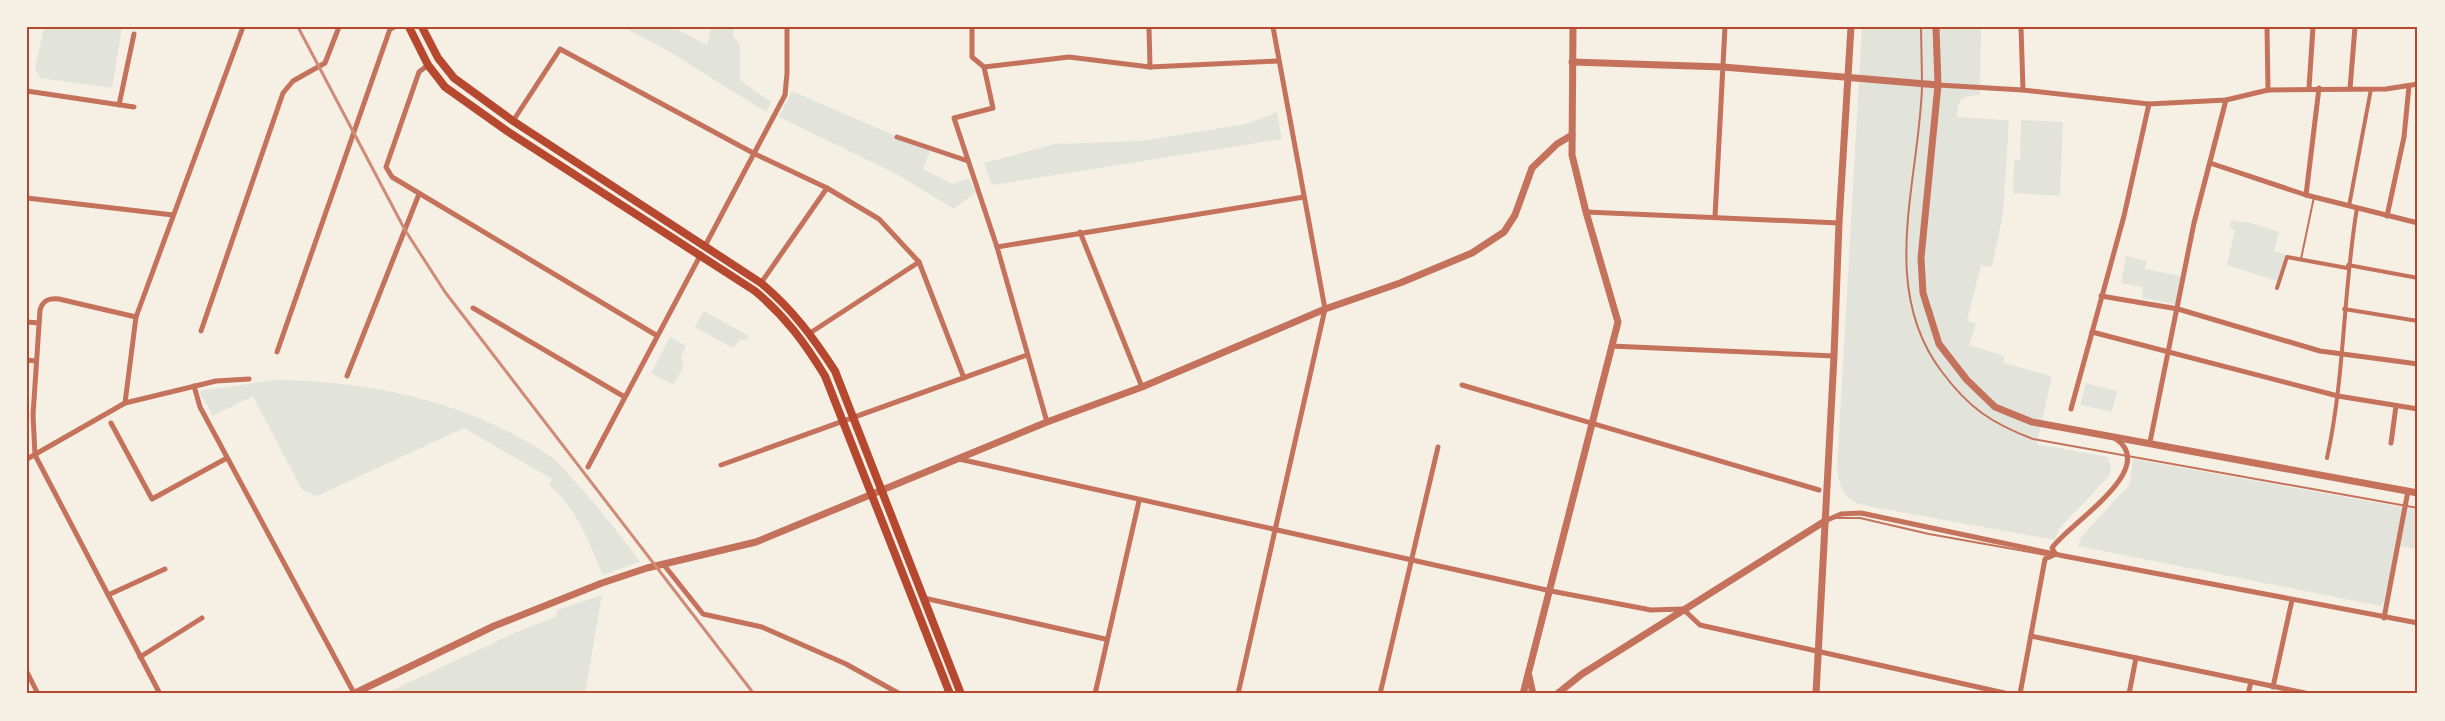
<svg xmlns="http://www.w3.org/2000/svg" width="2445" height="721" font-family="'Times New Roman',serif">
<rect width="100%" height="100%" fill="#f6efe4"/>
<g fill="#e2e4dc">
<polygon points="44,27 122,28 112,88 40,78 35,68"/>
<polygon points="623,27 673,27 707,45 711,27 734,27 733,36 740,45 740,80 771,102 766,112 670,52"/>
<path d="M1862,27H1981L1980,95C1962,96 1957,98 1957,117L2009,120L2003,214L1992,267L1981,265L1967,321L1976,323L1969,345L2004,356L2003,363L2052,376L2037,444L2108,457L2111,469L2109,476L2059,529L2055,540L1862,505C1844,499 1840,488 1837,470Z"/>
<polygon points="792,91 930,151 923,169 953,184 968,178 976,192 954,209 898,175 779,117"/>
<polygon points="1277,112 1282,139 992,185 984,163 1055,144 1141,141 1246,124"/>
<polygon points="2021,120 2063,122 2060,196 2013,193 2014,161 2020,160"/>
<polygon points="2231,220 2244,223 2245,221 2279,232 2274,251 2286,254 2277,281 2227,265 2235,230 2229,228"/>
<polygon points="2126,256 2147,261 2145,269 2181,276 2175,304 2142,298 2143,287 2121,283"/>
<polygon points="704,311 749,336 747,340 740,340 733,348 695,327"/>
<polygon points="670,337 686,346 681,357 684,366 673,385 651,373"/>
<path d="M275,380C369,381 469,401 548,455C557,460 564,470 571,477C596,504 618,532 640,562L603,575C588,542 578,509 549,485L552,479L464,428L317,496L302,490L253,396L213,416L199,391Z"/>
<polygon points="2086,383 2117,391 2112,412 2081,405"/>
<polygon points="2133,459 2418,510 2418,549 2396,546 2384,602 2380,606 2078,546 2081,537 2130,484"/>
<polygon points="602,595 585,694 384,694 514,633 556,617 557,610"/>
</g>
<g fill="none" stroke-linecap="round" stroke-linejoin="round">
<g stroke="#c5725c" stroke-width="2">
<polyline points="1921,27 1922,81"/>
<path d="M1922,87C1919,182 1878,288 1942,372C1969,408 1991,423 2033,439L2418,508"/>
<polyline points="2301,259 2314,197"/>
<polyline points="1837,518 1860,518 1929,534 2046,555"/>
</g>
<g stroke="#c5725c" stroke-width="4">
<polyline points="2349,206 2371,89"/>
<polyline points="2348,265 2418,278"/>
<polyline points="2277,288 2287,257 2347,268"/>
<polyline points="2344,309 2418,321"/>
<path d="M2327,458C2345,376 2343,291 2357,208"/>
</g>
<g stroke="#c5725c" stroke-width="5">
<polyline points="972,27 972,57 984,67 993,108 954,118 997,247 1047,422"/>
<polyline points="1149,27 1150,67"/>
<polyline points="2021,27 2023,90"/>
<polyline points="2267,27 2268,90"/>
<polyline points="428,65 419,72 386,167 392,177 656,335"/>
<polyline points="984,67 1069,57 1150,67 1278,61"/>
<polyline points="1938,85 2023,90 2149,104 2226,100 2268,90 2386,89 2418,84"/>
<polyline points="2309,88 2313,27"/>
<polyline points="2350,89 2355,27"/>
<polyline points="27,91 134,107"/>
<polyline points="119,105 134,34"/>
<polyline points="513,121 560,49 755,154 827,188 879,219 919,262 964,378"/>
<polyline points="897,137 968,161"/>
<polyline points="2210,163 2306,195 2418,223"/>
<polyline points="2306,195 2319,88"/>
<polyline points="27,198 173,215"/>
<polyline points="1586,212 1839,223"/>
<polyline points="2387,216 2404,137 2409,86"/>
<polyline points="1715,217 1725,27"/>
<polyline points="1080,232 1142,387"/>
<polyline points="705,246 785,95 787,73 787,27"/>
<polyline points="997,247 1304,197"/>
<polyline points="761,283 827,188"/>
<polyline points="2101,296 2178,309 2320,351 2418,364"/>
<polyline points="473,308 623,396"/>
<path d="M136,317L59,299C49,298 43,300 40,310L33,415L35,455L160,694"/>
<polyline points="27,322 39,323"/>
<polyline points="201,331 283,93 293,81 325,63 339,27"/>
<polyline points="2092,332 2338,396 2418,409"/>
<polyline points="810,333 919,262"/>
<polyline points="1611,346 1834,356"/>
<polyline points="277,352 390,29 395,27"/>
<polyline points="27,360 36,361"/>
<polyline points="347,376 419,194"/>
<polyline points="1462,385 1819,490"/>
<polyline points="194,386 200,407 354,693"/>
<polyline points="125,403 136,317 243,27"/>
<polyline points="2071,409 2124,216 2149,104"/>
<polyline points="111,423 152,499 227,458"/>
<polyline points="2150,442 2194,223 2226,100"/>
<polyline points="2391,443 2396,406"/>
<polyline points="27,459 125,403 216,381 249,379"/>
<polyline points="959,459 1551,591 1651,610 1683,609 1700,625 2009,694"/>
<polyline points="721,465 1027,355"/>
<polyline points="588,467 701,254"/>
<polyline points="1825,521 1841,514 1861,513 2064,556 2418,623"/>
<path d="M2055,553L2052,548C2067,525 2160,469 2116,439"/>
<polyline points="664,565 703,614 762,627 846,664 900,694"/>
<polyline points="108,595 165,569"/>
<polyline points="924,598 1105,639"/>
<polyline points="2384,618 2408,491"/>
<polyline points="2031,636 2310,694"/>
<polyline points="140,657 202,618"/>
<polyline points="27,672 38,694"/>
<polyline points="2273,687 2292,600"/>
<polyline points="1095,694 1139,501"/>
<polyline points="1238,694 1325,309 1273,27"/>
<polyline points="1380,694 1438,447"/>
<polyline points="2020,694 2045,559 2054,555"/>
<polyline points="2129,694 2136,658"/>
<polyline points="2248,694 2251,682"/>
</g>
<g stroke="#c5725c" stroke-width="7">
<polyline points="1936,27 1938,85 1921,258 1923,293 1939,344 1967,380 1995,407 2032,422 2418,493"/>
<polyline points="1572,62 1723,67 1938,85"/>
<polyline points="1529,676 1533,694"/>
<polyline points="353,694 494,626 602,583 647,568 756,542 1047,422 1142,387 1325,309 1400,283 1472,253 1504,232 1515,215 1532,168 1557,144 1572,135"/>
<polyline points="1523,694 1618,322 1586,212 1572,155 1573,27"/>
<polyline points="1557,694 1582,674 1825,521"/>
<polyline points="1816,694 1834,356 1839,223 1851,27"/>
</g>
<g stroke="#b5482f" stroke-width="8">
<path d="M409,27L428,65L445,87L507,131L755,291C785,316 805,343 825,376L950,694"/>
<path d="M422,27L438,58L454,78L513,121L761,283C792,309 813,337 835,371L961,694"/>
</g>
<polyline stroke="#cf8b77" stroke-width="3" points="298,27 405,230 445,292 754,694"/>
</g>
<rect width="2445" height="721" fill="none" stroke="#f6efe4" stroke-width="57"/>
<rect x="28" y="28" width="2388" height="664" fill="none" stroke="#b5482f" stroke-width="2"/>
</svg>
